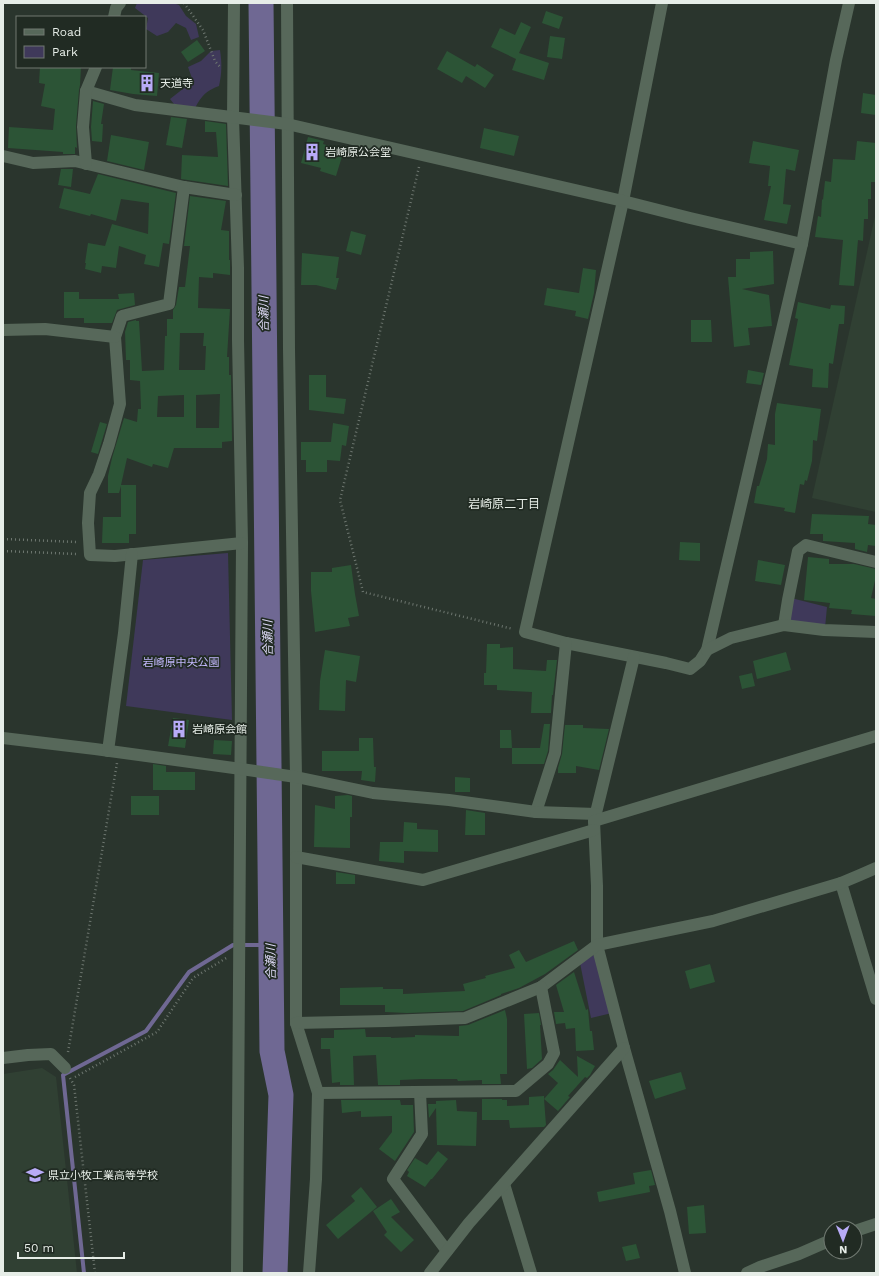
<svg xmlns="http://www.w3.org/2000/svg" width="879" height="1276" font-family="'Work Sans','Noto Sans JP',sans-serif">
<rect width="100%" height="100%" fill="#2a352d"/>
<g fill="#304033">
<polygon points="876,212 876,512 812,498"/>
<polygon points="42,1068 56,1077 77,1273 3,1273 3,1074"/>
</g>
<g fill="#3f395a">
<polygon points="137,3 173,3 179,5 186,16 196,24 199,37 191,40 186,28 176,23 168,32 157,36 146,29 148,18 135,8"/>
<path d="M220,50C222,63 222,73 219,86C206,91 202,95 195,108L174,104L170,99L193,81L188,67L201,61L211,51Z"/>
<polygon points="228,553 232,720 126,706 143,560"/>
<polygon points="791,598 827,607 825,628 789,623"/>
<polygon points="597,953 612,1013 591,1018 580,963"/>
</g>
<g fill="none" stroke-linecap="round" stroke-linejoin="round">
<polyline stroke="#6f6893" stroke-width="4" points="84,1273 63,1075 146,1031 189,972 233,945 271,945"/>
<polyline stroke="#6f6893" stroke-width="25" points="261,3 272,1051 281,1095 275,1273"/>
</g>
<g fill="#2c5436" fill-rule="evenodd">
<polygon points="546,11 563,17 559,29 542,23"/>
<polygon points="521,22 531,27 519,53 549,63 544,80 512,70 516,59 491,47 500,28 515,35"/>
<polygon points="550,36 565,38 562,59 547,57"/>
<polygon points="197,40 205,51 188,62 181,52"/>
<polygon points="447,51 475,67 477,64 494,75 485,88 466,76 462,83 437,69"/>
<polygon points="40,67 81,67 80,85 79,90 76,126 77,148 75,147 75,154 63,154 63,152 8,148 9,127 53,130 55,109 41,106 45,84 39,83"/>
<polygon points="113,67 131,67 131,70 159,73 157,96 133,94 110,90"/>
<polygon points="863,93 876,95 876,115 861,113"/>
<polygon points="93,101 104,104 101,124 103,124 102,142 92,141 91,127"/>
<polygon points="171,117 187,119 182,148 166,145"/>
<polygon points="205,121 226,124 228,186 181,179 182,155 218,157 216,132 205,132"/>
<polygon points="484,128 519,136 514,156 480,148"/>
<polygon points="111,135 149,142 144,170 107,161"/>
<polygon points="308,137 324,141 323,144 344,150 336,176 320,171 321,168 301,163"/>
<polygon points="753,141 799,150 795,171 786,169 783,204 791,205 787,224 764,220 771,186 768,186 770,166 749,163"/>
<polygon points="857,141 876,143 876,182 871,182 871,199 868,199 868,219 864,219 863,241 858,240 854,286 839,285 843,240 815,237 818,216 821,217 822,199 823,200 825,181 831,182 833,159 855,160"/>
<polygon points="61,169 73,169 71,187 58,185"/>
<polygon points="98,174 176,193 169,244 163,243 159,267 144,264 146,255 119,246 116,268 102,266 101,273 85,269 86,263 85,263 88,243 105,246 112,224 148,234 149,203 121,199 116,221 91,214 90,216 59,208 64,188 90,194"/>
<path d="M190,196L226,201L221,230L229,231V260H230V275L213,273V278L199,277L198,308L230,309L227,357H229V375H231L232,441L222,442V448H174L168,468L153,464L152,467L127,458L121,485H136V534H129V543H102L103,517H121V486L119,493H108V476L112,458L124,418L137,422L138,409H141L140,381L130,380V360H126L125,332L128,322L136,320V321H139L142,371L164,370L165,336H167V319H173V310L176,305L179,287H185L190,246H184ZM180,333H204L203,346H206L205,370H179ZM220,394L219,428H196V395ZM184,395V417H157L158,396Z"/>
<polygon points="351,231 366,235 361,255 346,251"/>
<polygon points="773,251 774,284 742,289 769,295 772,326 748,328 750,345 734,347 728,277 736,277 736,259 750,259 750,252"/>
<polygon points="302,253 339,257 336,278 339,278 336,290 316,285 301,285"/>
<polygon points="583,268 596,270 594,293 588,319 575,316 576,311 544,305 547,288 579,293"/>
<polygon points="64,292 79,292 79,299 119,299 118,294 134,293 135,305 117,310 112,323 84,323 84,318 64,318"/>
<polygon points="798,302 830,309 831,305 845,306 844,324 839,324 833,364 829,363 828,388 812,387 813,369 789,365 798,319 795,318"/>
<polygon points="691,320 711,320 712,342 691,342"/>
<polygon points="748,370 764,373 761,385 746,383"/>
<polygon points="309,375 326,375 326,397 346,399 344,414 309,410"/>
<polygon points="777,403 821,409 817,441 813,440 812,461 807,481 805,480 804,485 800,484 795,513 784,511 785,508 754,503 757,486 759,486 767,459 768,444 775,445 775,414"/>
<polygon points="100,422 107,424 98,454 91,452"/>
<polygon points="333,423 349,426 346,446 342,445 340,461 327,460 327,472 306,472 306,460 301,460 301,442 331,442"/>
<polygon points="812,514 869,516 868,524 876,525 876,546 868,545 867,552 855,549 855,543 823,541 823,534 810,534"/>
<polygon points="680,542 700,543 700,561 679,560"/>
<polygon points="808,557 829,559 829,564 854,564 876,569 876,576 871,598 876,599 876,616 851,614 852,610 829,608 830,603 804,600"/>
<polygon points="758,560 785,565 781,585 755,581"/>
<polygon points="351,565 355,594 359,616 348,618 350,626 315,632 311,591 311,572 332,572 332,568"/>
<polygon points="487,644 500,644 500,648 513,647 513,669 546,671 547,660 557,660 553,695 552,695 551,713 531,713 532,692 497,690 497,685 484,685 484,673 486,673"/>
<polygon points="325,650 360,656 356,682 346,680 345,711 319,710 320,681"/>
<polygon points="786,652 791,670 757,679 753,661"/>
<polygon points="752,673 755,686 742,689 739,676"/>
<polygon points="173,718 189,720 185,748 168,746"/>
<polygon points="544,724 550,724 548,751 544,764 512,764 512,748 540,748"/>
<polygon points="565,725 583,725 583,728 609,729 599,770 576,766 576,773 558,773 558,768 562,754"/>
<polygon points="500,730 511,730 512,748 500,748"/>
<polygon points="359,738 373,738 374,767 376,767 375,782 361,780 362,771 322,771 322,751 359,751"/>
<polygon points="214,740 232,741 231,755 213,754"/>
<polygon points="153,764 166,766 166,772 195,772 195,790 153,790"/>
<polygon points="455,777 470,778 470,792 455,792"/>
<polygon points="348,795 352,796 352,817 350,817 350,848 314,847 315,805 335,809 335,796"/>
<rect x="131" y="796" width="28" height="19"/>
<polygon points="466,810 485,813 485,835 465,835"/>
<polygon points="404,822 417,823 417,829 438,830 438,852 404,851 404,863 379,861 380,842 403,842"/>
<polygon points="336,872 355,875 355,884 336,884"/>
<polygon points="574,941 578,950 545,974 519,988 501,994 501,995 463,1011 407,1013 385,1012 385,1005 340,1005 340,988 383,987 383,989 403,989 403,994 465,991 463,984 486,978 485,976 515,968 509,955 519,950 526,962"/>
<polygon points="710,964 715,982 690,989 685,971"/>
<polygon points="574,972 586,1010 588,1009 590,1031 592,1031 594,1050 576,1051 575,1028 566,1029 565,1023 556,1024 554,1012 564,1012 556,985"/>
<polygon points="505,1010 507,1019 507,1074 500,1074 501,1084 482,1084 482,1080 458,1081 457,1079 422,1079 400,1080 400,1085 378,1085 376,1055 353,1056 354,1085 340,1085 340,1082 332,1083 330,1049 321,1049 321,1038 334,1038 334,1030 365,1029 366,1037 391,1037 391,1038 415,1037 415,1035 459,1036 459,1026 468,1025"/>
<polygon points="539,1013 541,1025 540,1025 542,1059 532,1068 527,1069 524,1014"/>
<polygon points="577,1056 595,1066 590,1075 587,1078 585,1077 568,1096 570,1097 558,1111 544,1099 546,1125 544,1127 510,1128 509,1120 482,1120 482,1099 502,1099 502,1100 507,1100 507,1106 529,1105 529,1097 544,1096 544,1099 558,1083 548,1074 553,1070 560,1060 578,1077"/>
<polygon points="681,1072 686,1089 655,1099 649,1081"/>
<polygon points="341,1100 400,1100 401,1105 413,1105 414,1132 395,1161 379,1149 392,1132 392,1116 361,1117 361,1111 342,1113"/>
<polygon points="456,1100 457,1111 477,1112 476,1146 437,1145 436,1108 429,1118 428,1104 436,1104 436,1101"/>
<polygon points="438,1151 448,1159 432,1179 431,1179 425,1187 407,1176 409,1172 407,1170 415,1158 427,1165"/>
<polygon points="651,1170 655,1185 649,1186 650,1192 599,1202 597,1192 635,1184 633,1173"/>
<polygon points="361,1187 377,1207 338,1239 326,1225 355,1201 351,1196"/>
<polygon points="391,1199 400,1212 391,1217 414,1240 401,1252 384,1235 387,1232 373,1211"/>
<polygon points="704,1205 706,1233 689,1234 687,1207"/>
<polygon points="636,1244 640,1258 626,1261 622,1247"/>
</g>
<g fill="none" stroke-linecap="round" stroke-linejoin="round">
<g stroke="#6d766f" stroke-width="2.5" stroke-dasharray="1 3" stroke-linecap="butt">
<polyline points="184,3 203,30 215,61 221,68"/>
<polyline points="419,167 340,500 363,592 513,629"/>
<polyline points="3,539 77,542"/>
<polyline points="3,551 77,554"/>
<polyline points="68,1052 117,763"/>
<polyline points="75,1077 157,1032 193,978 228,957"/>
<polyline points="70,1078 74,1085 95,1273"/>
</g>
<g stroke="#57685a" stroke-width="12">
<polyline points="234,3 233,118 238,268 238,340 242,543 237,1273"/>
<polyline points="287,3 289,349 296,777 296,1023 318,1093 316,1179 309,1273"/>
<polyline points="662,3 623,201 525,632 566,643 666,663 690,669 700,661 707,650 802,244 836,60 849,3"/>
<polyline points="114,17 116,8 120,3"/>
<polyline points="86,91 135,105 287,124 623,201 690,218 802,244"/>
<polyline points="3,156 33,163 75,161 184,187 236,195"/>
<polyline points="86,164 83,127 86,91 96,67"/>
<polyline points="184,187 169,304 122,316 115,337 120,404 109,444 99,474 90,493 88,523 90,555 115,556 242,543"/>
<polyline points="3,330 45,329 115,337"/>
<polyline points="784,625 788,600 798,551 806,545 876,562"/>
<polyline points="707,650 731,638 784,625 824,630 876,632"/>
<polyline points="634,657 594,821 597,886 597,945 624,1048 670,1211 685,1273"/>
<polyline points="3,738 95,749 241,769 296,777 373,793 449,800 536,812 555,753 566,643"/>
<polyline points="108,751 124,633 132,554"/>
<polyline points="536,812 596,814"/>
<polyline points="594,821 876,736"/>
<polyline points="296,857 423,880 594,830"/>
<polyline points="841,883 876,999"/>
<polyline points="296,1023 386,1021 465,1018 541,987 597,945 713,921 841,883 860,875 876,868"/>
<polyline points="3,1058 28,1055 51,1054 65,1068"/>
<polyline points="420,1092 422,1134 393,1179 447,1251"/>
<polyline points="318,1093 516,1091 548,1064 554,1053 541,987"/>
<polyline points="504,1184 531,1273"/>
<polyline points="855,1231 876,1224"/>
<polyline points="430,1273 469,1223 624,1048"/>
<polyline points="747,1273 760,1267 799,1254 831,1240"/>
</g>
</g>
<defs>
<g id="building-bare" transform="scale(1.38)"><path d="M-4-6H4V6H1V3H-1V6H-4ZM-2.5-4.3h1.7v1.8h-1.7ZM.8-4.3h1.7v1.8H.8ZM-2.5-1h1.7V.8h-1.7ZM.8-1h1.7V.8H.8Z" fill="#b8abf7" stroke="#212b23" stroke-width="2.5" paint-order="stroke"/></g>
<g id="school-bare" transform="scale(1.38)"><path d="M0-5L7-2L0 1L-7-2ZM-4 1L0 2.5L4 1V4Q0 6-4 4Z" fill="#b8abf7" stroke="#212b23" stroke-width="2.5" paint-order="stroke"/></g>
</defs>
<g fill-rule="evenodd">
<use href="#building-bare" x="147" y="83"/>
<use href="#building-bare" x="312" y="152"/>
<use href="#building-bare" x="179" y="729"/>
<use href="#school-bare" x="35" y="1175"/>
</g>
<g text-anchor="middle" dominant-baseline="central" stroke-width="3.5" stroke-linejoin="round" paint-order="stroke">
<g font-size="11" fill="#e6ede7" stroke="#212b23" text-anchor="start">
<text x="160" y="83">天道寺</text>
<text x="325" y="152">岩崎原公会堂</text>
<text x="192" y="729">岩崎原会館</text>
<text x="48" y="1175">県立小牧工業高等学校</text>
</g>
<g font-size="11" fill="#c1b6fb" stroke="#212b23">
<text x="181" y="662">岩崎原中央公園</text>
</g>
<g font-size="12" font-style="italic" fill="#dedaf7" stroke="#212b23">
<text transform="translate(264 314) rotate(-91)">合瀬川</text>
<text transform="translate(268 638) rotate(-91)">合瀬川</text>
<text transform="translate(271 962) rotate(-91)">合瀬川</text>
</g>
<g font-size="12" fill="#e6ede7" stroke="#212b23">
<text x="504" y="504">岩崎原二丁目</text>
</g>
</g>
<rect width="879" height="1276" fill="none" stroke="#e6ede7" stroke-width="8"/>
<rect x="16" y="16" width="130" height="52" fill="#212b23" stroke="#707971"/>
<rect x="24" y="29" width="20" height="6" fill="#57685a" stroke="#707971"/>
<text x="52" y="36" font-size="12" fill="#e6ede7">Road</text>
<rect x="24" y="46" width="20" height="12" fill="#3f395a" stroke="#707971"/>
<text x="52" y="56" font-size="12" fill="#e6ede7">Park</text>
<g transform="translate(843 1240) rotate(179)"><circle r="19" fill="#212b23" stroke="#707971"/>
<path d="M0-3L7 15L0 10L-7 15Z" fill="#b8abf7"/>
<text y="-6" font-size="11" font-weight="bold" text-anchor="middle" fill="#e6ede7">N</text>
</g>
<path d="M18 1252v6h106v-6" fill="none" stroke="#e6ede7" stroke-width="2"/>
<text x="24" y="1252" font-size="12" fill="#e6ede7" stroke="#212b23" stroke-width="3" paint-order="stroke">50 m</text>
</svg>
